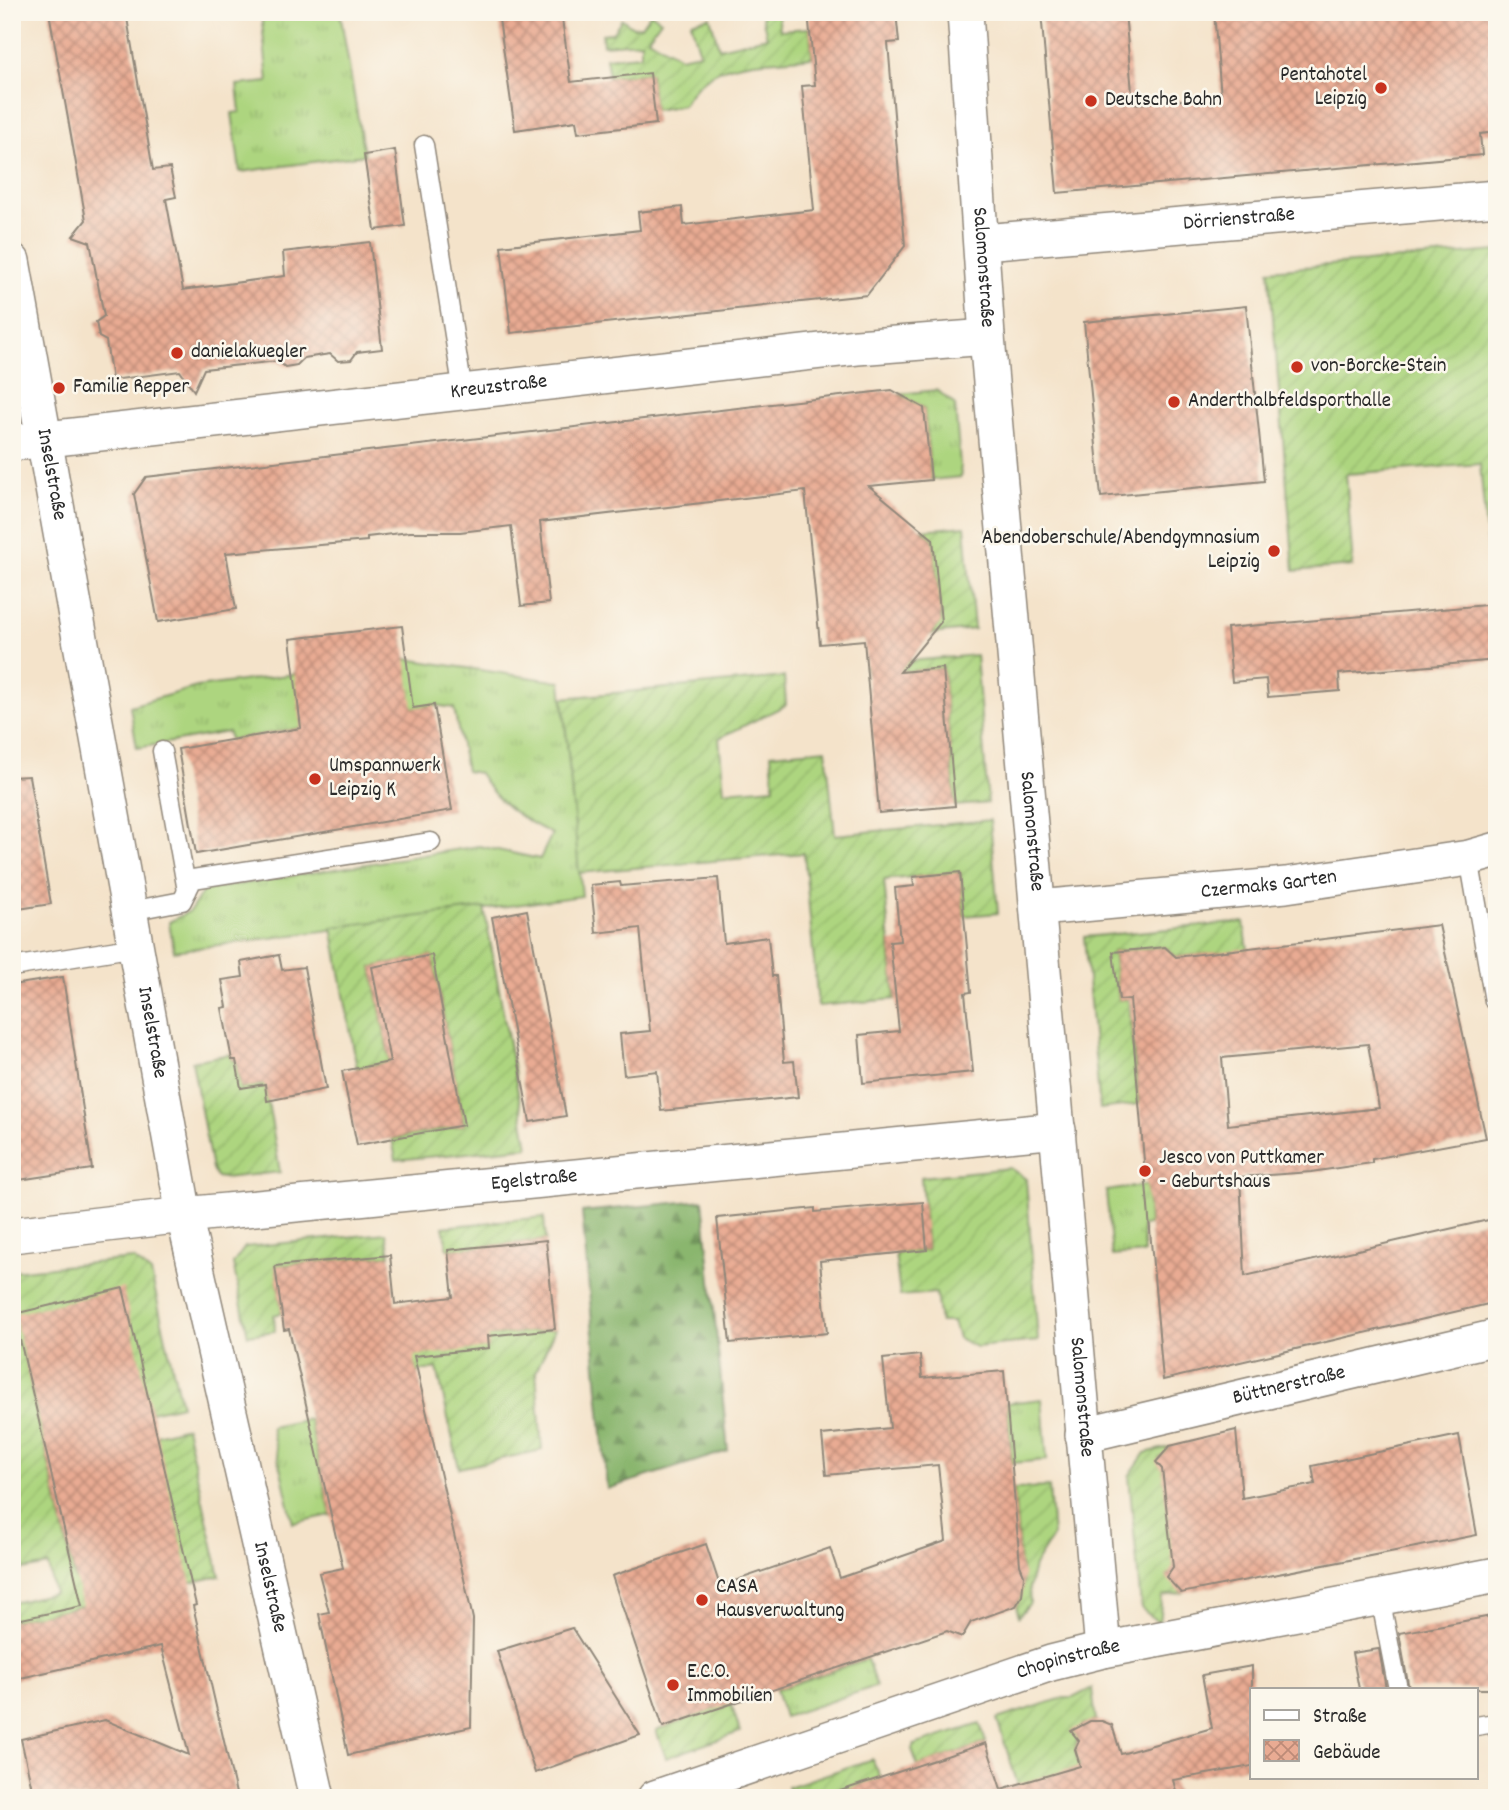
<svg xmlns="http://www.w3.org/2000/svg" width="1509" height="1810" font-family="Dekko,sans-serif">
<defs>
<pattern id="grass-tufts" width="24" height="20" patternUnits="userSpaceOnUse" patternTransform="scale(1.75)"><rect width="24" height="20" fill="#add57f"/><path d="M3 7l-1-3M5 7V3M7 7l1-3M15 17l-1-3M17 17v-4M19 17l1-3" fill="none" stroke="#95b76e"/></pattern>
<pattern id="forest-firs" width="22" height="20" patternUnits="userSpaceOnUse" patternTransform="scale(1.75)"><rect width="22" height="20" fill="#8ab66e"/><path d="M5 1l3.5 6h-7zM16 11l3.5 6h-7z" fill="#71945b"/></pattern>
<pattern id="garden-furrows" width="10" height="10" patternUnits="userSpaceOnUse" patternTransform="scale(1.75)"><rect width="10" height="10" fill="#add57f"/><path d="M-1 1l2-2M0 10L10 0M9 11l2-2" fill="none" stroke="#95b76e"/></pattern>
<pattern id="building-cross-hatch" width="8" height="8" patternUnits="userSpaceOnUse" patternTransform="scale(1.75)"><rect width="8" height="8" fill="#e9ab93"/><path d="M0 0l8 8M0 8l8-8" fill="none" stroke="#bd8b78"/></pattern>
</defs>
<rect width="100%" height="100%" fill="#fbf7ec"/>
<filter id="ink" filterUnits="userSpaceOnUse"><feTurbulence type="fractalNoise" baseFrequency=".0143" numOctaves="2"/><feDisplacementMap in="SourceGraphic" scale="14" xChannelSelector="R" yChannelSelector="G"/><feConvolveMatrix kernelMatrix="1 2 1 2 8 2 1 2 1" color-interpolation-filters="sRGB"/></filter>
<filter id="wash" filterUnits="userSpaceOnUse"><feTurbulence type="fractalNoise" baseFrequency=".00686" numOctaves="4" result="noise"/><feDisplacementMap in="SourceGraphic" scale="28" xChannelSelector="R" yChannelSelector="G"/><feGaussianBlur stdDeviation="1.57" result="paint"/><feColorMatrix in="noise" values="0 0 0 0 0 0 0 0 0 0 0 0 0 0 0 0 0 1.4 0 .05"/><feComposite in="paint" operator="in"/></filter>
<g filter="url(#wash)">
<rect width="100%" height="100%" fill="#f4e3ca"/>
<g fill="url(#grass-tufts)" stroke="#6c8055" stroke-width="2">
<polygon points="261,12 340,12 364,155 240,172 232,113 240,112 237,85 268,82"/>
<polygon points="937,390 955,405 961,477 931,480 924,408 900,394"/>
<path d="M406,659L561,682L582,896L174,951L169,922L190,911L204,890L479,846L540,859L552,834C521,818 497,804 479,773L466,771L454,708L434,705L230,740L228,732L137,748L130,706L197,687Z"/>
<polygon points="1147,1185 1149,1225 1142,1226 1144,1253 1112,1256 1106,1191"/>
<polygon points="1042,1399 1047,1460 1012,1463 1007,1403"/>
<polygon points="309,1419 331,1515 293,1523 271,1427"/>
<polygon points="867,1659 876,1686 784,1717 776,1690"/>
</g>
<polygon fill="url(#forest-firs)" stroke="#5a704c" stroke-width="2" points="703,1200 728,1451 607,1489 582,1212"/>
<g fill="url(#garden-furrows)" stroke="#6c8055" stroke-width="2">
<path d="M761,12H778L780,30L810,28L812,57C763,63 710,55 683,105L654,110L650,73L609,77L606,58L641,55V42L603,45L602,34L612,33L622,19L633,27L641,26L651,13L661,20L648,38L680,57L700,53L691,22L710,17L719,48L767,37Z"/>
<polygon points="1497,251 1497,554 1488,554 1480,464 1346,474 1353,566 1294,571 1269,270"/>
<polygon points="965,526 974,629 931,634 941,621 933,540 922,530"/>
<polygon points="976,655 988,803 955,806 943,668 867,675 866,665"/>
<polygon points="784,677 786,705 719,738 724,791 774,787 771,754 826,749 835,835 990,820 998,913 964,916 960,872 884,880 895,999 818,1006 804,853 579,873 563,698"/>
<polygon points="484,908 528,1147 396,1160 392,1139 464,1125 432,956 372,967 390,1062 357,1068 332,927"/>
<polygon points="1244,922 1248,950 1176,957 1165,947 1113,952 1119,1000 1128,999 1139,1104 1100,1109 1084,937"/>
<polygon points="231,1054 232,1060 236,1060 241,1088 265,1084 280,1172 224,1178 216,1177 212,1170 192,1061"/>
<polygon points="1010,1168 1026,1179 1038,1341 976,1347 958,1338 953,1322 940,1322 936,1293 900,1296 895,1253 927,1250 921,1177"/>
<polygon points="544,1217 546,1240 448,1250 443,1227"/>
<polygon points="386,1233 390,1255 276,1266 282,1313 274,1315 275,1331 248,1335 233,1264 245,1247"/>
<polygon points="133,1259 151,1273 181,1405 151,1412 15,1314 75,1579 156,1435 186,1427 220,1576 12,1621 12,1603 54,1593 48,1565 12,1572 12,1271"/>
<polygon points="419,1315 488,1336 555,1329 536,1371 542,1450 459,1468 437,1368 403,1375"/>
<polygon points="1169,1447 1170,1451 1159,1458 1165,1472 1170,1537 1183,1593 1162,1596 1159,1623 1141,1608 1129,1476 1145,1453"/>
<path d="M1049,1487L1053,1536L1034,1566L1029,1587L1030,1603L1019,1616L1016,1606C1023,1595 1025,1578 1020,1565L1014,1489Z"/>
<polygon points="1092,1688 1096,1721 1083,1724 1075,1749 1080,1766 1022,1798 997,1719 1063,1698 1073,1698"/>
<polygon points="731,1703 740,1732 666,1758 656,1730"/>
<polygon points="980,1724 986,1743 918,1766 912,1749 914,1745"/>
<polygon points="872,1759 881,1778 822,1798 792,1798 788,1787"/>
</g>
<g id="blocks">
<g fill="url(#building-cross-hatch)" fill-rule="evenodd">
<polygon points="49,12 126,12 153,170 170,168 176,197 166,199 183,290 285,276 283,252 370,242 382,349 357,352 351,360 338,361 330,354 304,358 297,365 285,367 278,361 204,369 194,391 180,371 112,380 106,341 99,337 96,322 104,316 90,242 73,236 86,220"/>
<polygon points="498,12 561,12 571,82 650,73 656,124 578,133 576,121 515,130"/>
<polygon points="808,12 896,12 899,42 888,43 905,246 867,295 511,333 501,246 640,230 638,212 682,207 684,225 814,210 802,86 815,85"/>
<polygon points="1041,12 1125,12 1133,104 1221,97 1214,12 1497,12 1497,132 1480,134 1482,155 1057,193"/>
<polygon points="395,150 405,226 375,230 364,155"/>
<polygon points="1246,306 1264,481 1101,497 1084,322"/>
<polygon points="892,390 924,408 931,480 869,486 933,539 941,622 900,672 943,668 955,806 879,813 864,640 820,644 805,491 540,522 549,603 521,606 511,526 460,532 410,532 367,537 367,541 226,553 236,609 158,622 134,494 146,477"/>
<polygon points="1497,604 1497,660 1339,674 1340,691 1268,697 1266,679 1232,682 1227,628"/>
<polygon points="402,626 413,708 434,705 452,810 196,854 178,749 301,728 290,639"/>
<polygon points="29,776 51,904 12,910 12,777"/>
<polygon points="960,872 971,992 965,993 973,1072 863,1083 859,1035 899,1031 890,942 900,941 895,888 914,886 913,877"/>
<polygon points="718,878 724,943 768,937 772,976 776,976 784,1062 794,1061 798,1097 661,1111 657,1071 624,1075 620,1034 650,1031 640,928 596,933 591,885 620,882 621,886"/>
<polygon points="527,910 566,1116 530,1122 492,917"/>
<path d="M1439,925L1486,1138L1372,1159V1163L1311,1172L1240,1177L1245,1276L1497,1218V1302L1163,1380L1130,999L1119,1000L1113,952L1165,947L1176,957ZM1368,1044L1379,1108L1228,1125L1222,1058Z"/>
<polygon points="279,955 282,970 304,967 326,1089 267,1101 265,1084 241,1088 236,1060 232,1060 222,1008 227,1007 222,980 243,977 241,962"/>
<polygon points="432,955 464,1125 357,1145 342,1071 390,1062 372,967"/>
<polygon points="63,977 92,1169 12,1181 12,1121 18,1120 12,1085 12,985"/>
<polygon points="923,1202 927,1250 820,1261 827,1333 730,1343 717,1218 815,1208 815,1212"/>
<polygon points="546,1240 555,1329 488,1336 489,1348 414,1356 473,1619 471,1727 348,1755 319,1614 329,1612 319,1573 343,1568 289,1329 284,1330 275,1266 390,1255 395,1304 453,1297 448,1250"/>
<polygon points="123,1288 196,1605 193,1606 237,1798 34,1798 21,1739 105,1720 189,1755 161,1646 12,1680 12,1621 82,1606 14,1314"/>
<polygon points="920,1355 922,1378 1004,1371 1020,1565 1024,1575 1022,1596 1016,1606 971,1622 962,1637 947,1631 663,1727 612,1576 706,1544 720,1586 830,1548 840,1578 946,1541 938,1465 826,1475 822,1435 890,1428 883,1359"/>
<polygon points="1236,1430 1242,1498 1315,1484 1312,1466 1459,1435 1477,1535 1181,1593 1166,1577 1173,1567 1162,1469 1156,1462 1170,1446"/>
<polygon points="1497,1615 1497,1689 1409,1689 1399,1633"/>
<polygon points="572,1628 640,1735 535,1773 497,1651"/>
<polygon points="1379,1649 1386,1689 1359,1689 1352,1653"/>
<polygon points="1252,1666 1252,1766 1173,1780 1178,1798 841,1798 840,1791 986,1743 1001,1789 1080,1766 1075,1749 1079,1741 1071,1731 1090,1721 1102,1721 1112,1725 1121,1754 1212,1728 1202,1675"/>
</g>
</g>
</g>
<g filter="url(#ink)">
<use href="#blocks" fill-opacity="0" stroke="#90877a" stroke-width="2"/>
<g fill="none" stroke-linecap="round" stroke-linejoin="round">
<g stroke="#90877a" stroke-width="21">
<g id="lane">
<polyline points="424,145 463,392"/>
<polyline points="162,751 187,891"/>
<polyline points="1469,858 1494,1001"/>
<polyline points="130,911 182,901 193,879 431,842"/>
<polyline points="12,967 136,947"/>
<polyline points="1380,1597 1398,1689"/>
<polyline points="1476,1726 1495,1723 1497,1730"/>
</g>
</g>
<g stroke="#90877a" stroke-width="38">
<g id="street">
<path id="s1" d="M965,12L987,337L1103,1650"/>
<path id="s2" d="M983,242L1497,198"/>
<path id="s3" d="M12,261L184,1215L317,1798"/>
<path id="s4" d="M12,443L857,347L987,337"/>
<path id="s5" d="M1039,908L1286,885L1469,858L1497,850"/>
<path id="s6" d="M12,1235L184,1215L1058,1130"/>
<path id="s7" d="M1083,1435L1497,1337"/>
<path id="s8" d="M655,1798L1051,1663L1103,1650L1497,1575"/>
</g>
</g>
<use href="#lane" stroke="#fff" stroke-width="18"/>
<use href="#street" stroke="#fff" stroke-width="35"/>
</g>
</g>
<g fill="#c8321e" stroke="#fbf7ec" stroke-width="2.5">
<circle cx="1381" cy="88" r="7"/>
<circle cx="1091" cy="101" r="7"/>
<circle cx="177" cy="353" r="7"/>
<circle cx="1297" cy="367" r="7"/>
<circle cx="59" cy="388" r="7"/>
<circle cx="1174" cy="402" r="7"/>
<circle cx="1274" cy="551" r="7"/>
<circle cx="315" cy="779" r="7"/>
<circle cx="1145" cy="1171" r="7"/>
<circle cx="702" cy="1600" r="7"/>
<circle cx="673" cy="1685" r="7"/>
</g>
<g text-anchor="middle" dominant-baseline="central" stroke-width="5" stroke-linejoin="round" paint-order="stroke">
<g font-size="21" fill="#2b2b2b" stroke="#fbf7ec" text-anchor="start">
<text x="1367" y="76" text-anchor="end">Pentahotel<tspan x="1367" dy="24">Leipzig</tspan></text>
<text x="1105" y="101">Deutsche Bahn</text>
<text x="191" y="353">danielakuegler</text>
<text x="1311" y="367">von-Borcke-Stein</text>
<text x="73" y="388">Familie Repper</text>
<text x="1188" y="402">Anderthalbfeldsporthalle</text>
<text x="1260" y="539" text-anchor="end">Abendoberschule/Abendgymnasium<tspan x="1260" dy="24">Leipzig</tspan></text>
<text x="329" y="767">Umspannwerk<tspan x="329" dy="24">Leipzig K</tspan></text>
<text x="1159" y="1159">Jesco von Puttkamer<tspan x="1159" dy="24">- Geburtshaus</tspan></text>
<text x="716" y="1588">CASA<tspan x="716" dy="24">Hausverwaltung</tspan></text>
<text x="687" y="1673">E.C.O.<tspan x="687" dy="24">Immobilien</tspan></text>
</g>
<g font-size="21" fill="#2b2b2b" stroke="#fbf7ec">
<text stroke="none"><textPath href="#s2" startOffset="257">Dörrienstraße</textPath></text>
<text stroke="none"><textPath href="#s1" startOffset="256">Salomonstraße</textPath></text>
<text stroke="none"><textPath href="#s4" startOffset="490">Kreuzstraße</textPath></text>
<text stroke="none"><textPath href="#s3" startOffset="217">Inselstraße</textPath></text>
<text stroke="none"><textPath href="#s1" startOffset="822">Salomonstraße</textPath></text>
<text stroke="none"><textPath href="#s5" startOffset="231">Czermaks Garten</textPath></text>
<text stroke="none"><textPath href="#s3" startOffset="784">Inselstraße</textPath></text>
<text stroke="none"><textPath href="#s6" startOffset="525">Egelstraße</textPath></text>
<text stroke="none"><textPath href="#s7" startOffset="212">Büttnerstraße</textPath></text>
<text stroke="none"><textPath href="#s1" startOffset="1390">Salomonstraße</textPath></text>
<text stroke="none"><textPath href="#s3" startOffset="1351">Inselstraße</textPath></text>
<text stroke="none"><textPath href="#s8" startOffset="436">Chopinstraße</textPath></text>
</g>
</g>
<rect width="1509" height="1810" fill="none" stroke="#fbf7ec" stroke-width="42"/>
<rect x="1250" y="1688" width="228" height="91" fill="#fbf7ec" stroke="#a8a59f" stroke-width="2"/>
<rect x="1264" y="1710" width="35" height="10" fill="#ffffff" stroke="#a8a59f" stroke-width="2"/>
<text x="1313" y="1722" font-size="21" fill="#2b2b2b">Straße</text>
<rect x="1264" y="1740" width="35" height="21" fill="url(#building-cross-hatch)" stroke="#a8a59f" stroke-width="2"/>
<text x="1313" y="1758" font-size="21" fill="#2b2b2b">Gebäude</text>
</svg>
